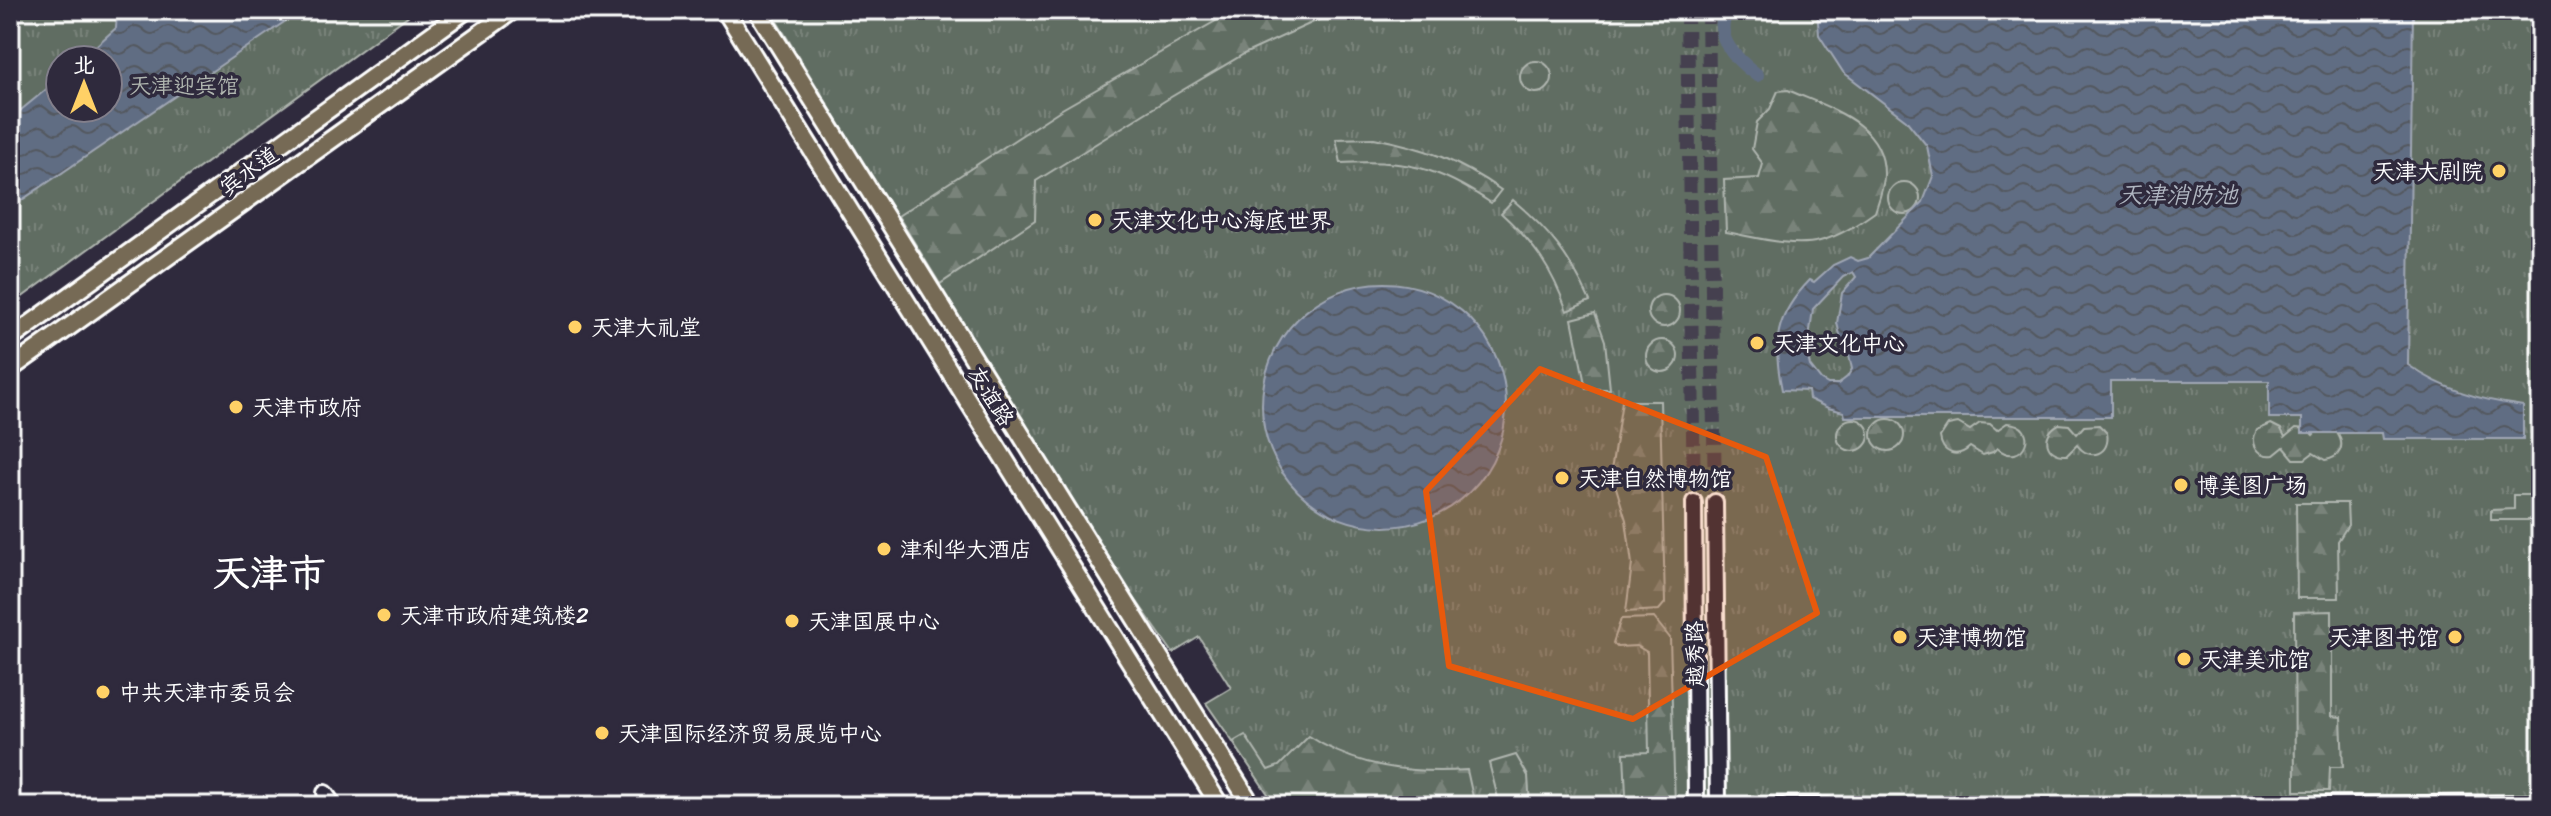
<svg xmlns="http://www.w3.org/2000/svg" width="2551" height="816" font-family="Sriracha,'LXGW WenKai TC',sans-serif">
<defs>
<pattern id="grass-tufts" width="24" height="20" patternUnits="userSpaceOnUse" patternTransform="scale(2)"><rect width="24" height="20" fill="#616d62"/><path d="M3 7l-1-3M5 7V3M7 7l1-3M15 17l-1-3M17 17v-4M19 17l1-3" fill="none" stroke="#79837a"/></pattern>
<pattern id="forest-firs" width="22" height="20" patternUnits="userSpaceOnUse" patternTransform="scale(2)"><rect width="22" height="20" fill="#616d62"/><path d="M5 1l3.5 6h-7zM16 11l3.5 6h-7z" fill="#79837a"/></pattern>
<pattern id="water-waves" width="16" height="10" patternUnits="userSpaceOnUse" patternTransform="scale(2)"><rect width="16" height="10" fill="#616d83"/><path d="M0 5q4-4 8 0t8 0" fill="none" stroke="#53585f"/></pattern>
</defs>
<rect width="100%" height="100%" fill="#2f2a3d"/>
<filter id="ink" filterUnits="userSpaceOnUse"><feTurbulence type="fractalNoise" baseFrequency=".0125" numOctaves="2"/><feDisplacementMap in="SourceGraphic" scale="16" xChannelSelector="R" yChannelSelector="G"/><feConvolveMatrix kernelMatrix="1 2 1 2 8 2 1 2 1" color-interpolation-filters="sRGB"/></filter>
<g filter="url(#ink)">
<g fill="url(#grass-tufts)" stroke="#b0b6b0" stroke-width="2" fill-rule="evenodd">
<path d="M10,10H416L10,306ZM60,60H108V108H60Z"/>
<polygon points="770,10 2541,10 2541,806 1277,806 1206,703 1231,688 1199,637 1173,653 1093,539"/>
</g>
<g fill="url(#forest-firs)" stroke="#b0b6b0" stroke-width="2">
<polygon points="1235,10 1340,10 1244,54 1171,97 1036,181 1035,220 940,284 898,216 1062,109"/>
<circle cx="1536" cy="77" r="16"/>
<path d="M1788,90C1828,108 1885,122 1884,175C1884,187 1879,200 1875,212C1858,224 1840,236 1820,241C1792,248 1754,237 1726,232L1724,180L1759,178L1763,164L1752,149L1757,122L1770,109L1778,91Z"/>
<path d="M1374,138C1426,148 1457,160 1501,190L1491,203C1438,167 1405,159 1341,163L1336,139Z"/>
<circle cx="1904" cy="198" r="16"/>
<path d="M1513,200C1550,231 1570,257 1590,301L1567,311C1552,269 1534,243 1501,213Z"/>
<circle cx="1664" cy="311" r="16"/>
<polygon points="1595,313 1605,341 1610,389 1586,389 1572,319"/>
<circle cx="1662" cy="356" r="16"/>
<polygon points="1622,401 1660,401 1665,603 1659,610 1626,612 1632,564 1626,520 1611,471"/>
<circle cx="1853" cy="435" r="16"/>
<circle cx="1888" cy="435" r="16"/>
<path d="M1958,423L1970,430L1980,423L1990,424L1997,430L2007,423C2042,424 2024,471 1997,448L1993,452L1983,455L1970,447C1957,459 1942,454 1940,437L1948,425Z"/>
<path d="M2059,424L2069,425L2077,434L2084,426L2099,425L2107,433C2111,454 2090,462 2077,445L2067,455C2045,456 2040,434 2059,424Z"/>
<path d="M2271,424L2281,429L2285,437L2296,428L2307,429L2313,435L2318,430L2337,433C2346,446 2340,458 2325,460L2313,453L2305,459H2294L2284,447L2274,455C2258,457 2249,444 2257,430Z"/>
<polygon points="2514,495 2541,495 2541,520 2491,520 2491,510 2514,509"/>
<polygon points="2296,503 2347,503 2348,525 2338,541 2339,598 2297,598"/>
<polygon points="2332,611 2332,716 2341,717 2343,767 2330,767 2329,791 2295,791 2294,612"/>
<polygon points="1654,618 1670,638 1675,806 1602,806 1626,795 1624,753 1649,752 1647,652 1637,646 1617,647 1613,643 1621,619"/>
<path d="M1245,735L1268,770L1279,766L1309,736C1355,767 1413,774 1467,770L1475,806H1276L1233,742Z"/>
<polygon points="1516,755 1528,776 1530,806 1500,806 1489,763"/>
</g>
<g fill="url(#water-waves)" stroke="#a0a7b5" stroke-width="2" fill-rule="evenodd">
<polygon points="117,10 302,10 10,208 10,119 60,78 60,108 108,108 108,60 80,60 116,28"/>
<path d="M1817,10H2413L2408,365C2444,390 2480,400 2523,406V439H2383L2382,433H2302V418H2269V381H2111V417H1845L1844,412L1828,408L1809,399L1808,391L1782,390C1772,342 1775,316 1810,280L1814,282L1833,265L1850,257L1858,261L1868,258L1923,202L1933,176L1927,146L1906,120L1843,72L1819,35ZM1853,272L1856,277L1842,293L1837,323L1841,339L1849,355L1852,369L1847,377L1838,384H1828L1821,380L1810,366L1807,352L1813,309L1843,277Z"/>
<circle cx="1384" cy="405" r="122"/>
</g>
<g fill="none" stroke-linecap="round" stroke-linejoin="round">
<path stroke="#616d83" stroke-width="14" d="M1728,10C1711,37 1737,60 1757,75"/>
<g stroke="#443f50" stroke-width="14" stroke-dasharray="14 7" stroke-linecap="butt">
<polyline points="1687,10 1694,502"/>
<polyline points="1708,10 1715,502"/>
</g>
<g stroke="#fff" stroke-width="20">
<g id="minor">
<polyline points="1694,502 1696,806"/>
<polyline points="1715,502 1718,806"/>
<polyline points="325,793 334,806"/>
<polyline points="1743,806 1828,806"/>
<polyline points="2194,806 2541,803"/>
</g>
</g>
<g stroke="#fff" stroke-width="22">
<g id="major">
<polyline points="725,10 1220,806"/>
<polyline points="757,10 1252,806"/>
<polyline points="10,339 466,10"/>
<polyline points="10,369 513,10"/>
</g>
</g>
<use href="#minor" stroke="#2f2a3d" stroke-width="14"/>
<use href="#major" stroke="#766a54" stroke-width="16"/>
</g>
</g>
<path fill="#e8590c" fill-opacity="0.2" stroke="#e8590c" stroke-width="6" stroke-linejoin="round" d="M1540,369L1766,457L1817,613L1633,719L1449,666L1426,491Z"/>
<g fill="#ffd166" stroke="#2f2a3d" stroke-width="3">
<circle cx="2499" cy="171" r="8"/>
<circle cx="1095" cy="220" r="8"/>
<circle cx="575" cy="327" r="8"/>
<circle cx="1757" cy="343" r="8"/>
<circle cx="236" cy="407" r="8"/>
<circle cx="1562" cy="478" r="8"/>
<circle cx="2181" cy="485" r="8"/>
<circle cx="884" cy="549" r="8"/>
<circle cx="384" cy="615" r="8"/>
<circle cx="792" cy="621" r="8"/>
<circle cx="1900" cy="637" r="8"/>
<circle cx="2455" cy="637" r="8"/>
<circle cx="2184" cy="659" r="8"/>
<circle cx="103" cy="692" r="8"/>
<circle cx="602" cy="733" r="8"/>
</g>
<g text-anchor="middle" dominant-baseline="central" stroke-width="7" stroke-linejoin="round" paint-order="stroke">
<g font-size="22" fill="#b0b6b0" stroke="#2f2a3d">
<text x="184" y="85">天津迎宾馆</text>
</g>
<g font-size="22" fill="#fff" stroke="#2f2a3d">
<text transform="translate(249 171) rotate(-36)">宾水道</text>
<text transform="translate(991 396) rotate(58)">友谊路</text>
<text transform="translate(1695 654) rotate(-91)">越秀路</text>
</g>
<g font-size="22" fill="#fff" stroke="#2f2a3d" text-anchor="start">
<text x="2483" y="171" text-anchor="end">天津大剧院</text>
<text x="1111" y="220">天津文化中心海底世界</text>
<text x="591" y="327">天津大礼堂</text>
<text x="1773" y="343">天津文化中心</text>
<text x="252" y="407">天津市政府</text>
<text x="1578" y="478">天津自然博物馆</text>
<text x="2197" y="485">博美图广场</text>
<text x="900" y="549">津利华大酒店</text>
<text x="400" y="615">天津市政府建筑楼2</text>
<text x="808" y="621">天津国展中心</text>
<text x="1916" y="637">天津博物馆</text>
<text x="2439" y="637" text-anchor="end">天津图书馆</text>
<text x="2200" y="659">天津美术馆</text>
<text x="119" y="692">中共天津市委员会</text>
<text x="618" y="733">天津国际经济贸易展览中心</text>
</g>
<g font-size="24" font-style="italic" fill="#b0b6c1" stroke="#2f2a3d">
<text x="2178" y="195">天津消防池</text>
</g>
<g font-size="38" font-weight="bold" fill="#fff" stroke="#2f2a3d">
<text x="269" y="573">天津市</text>
</g>
</g>
<rect width="2551" height="816" fill="none" stroke="#2f2a3d" stroke-width="40"/>
<rect x="20" y="20" width="2511" height="776" fill="none" stroke="#fff" stroke-width="3" filter="url(#ink)"/>
<g transform="translate(84 84)"><circle r="38" fill="#2f2a3d" stroke="#827f8b" stroke-width="2"/>
<path d="M0-6L14 30L0 20L-14 30Z" fill="#ffd166"/>
<text y="-12" font-size="22" font-weight="bold" text-anchor="middle" fill="#ffffff">北</text>
</g>
</svg>
